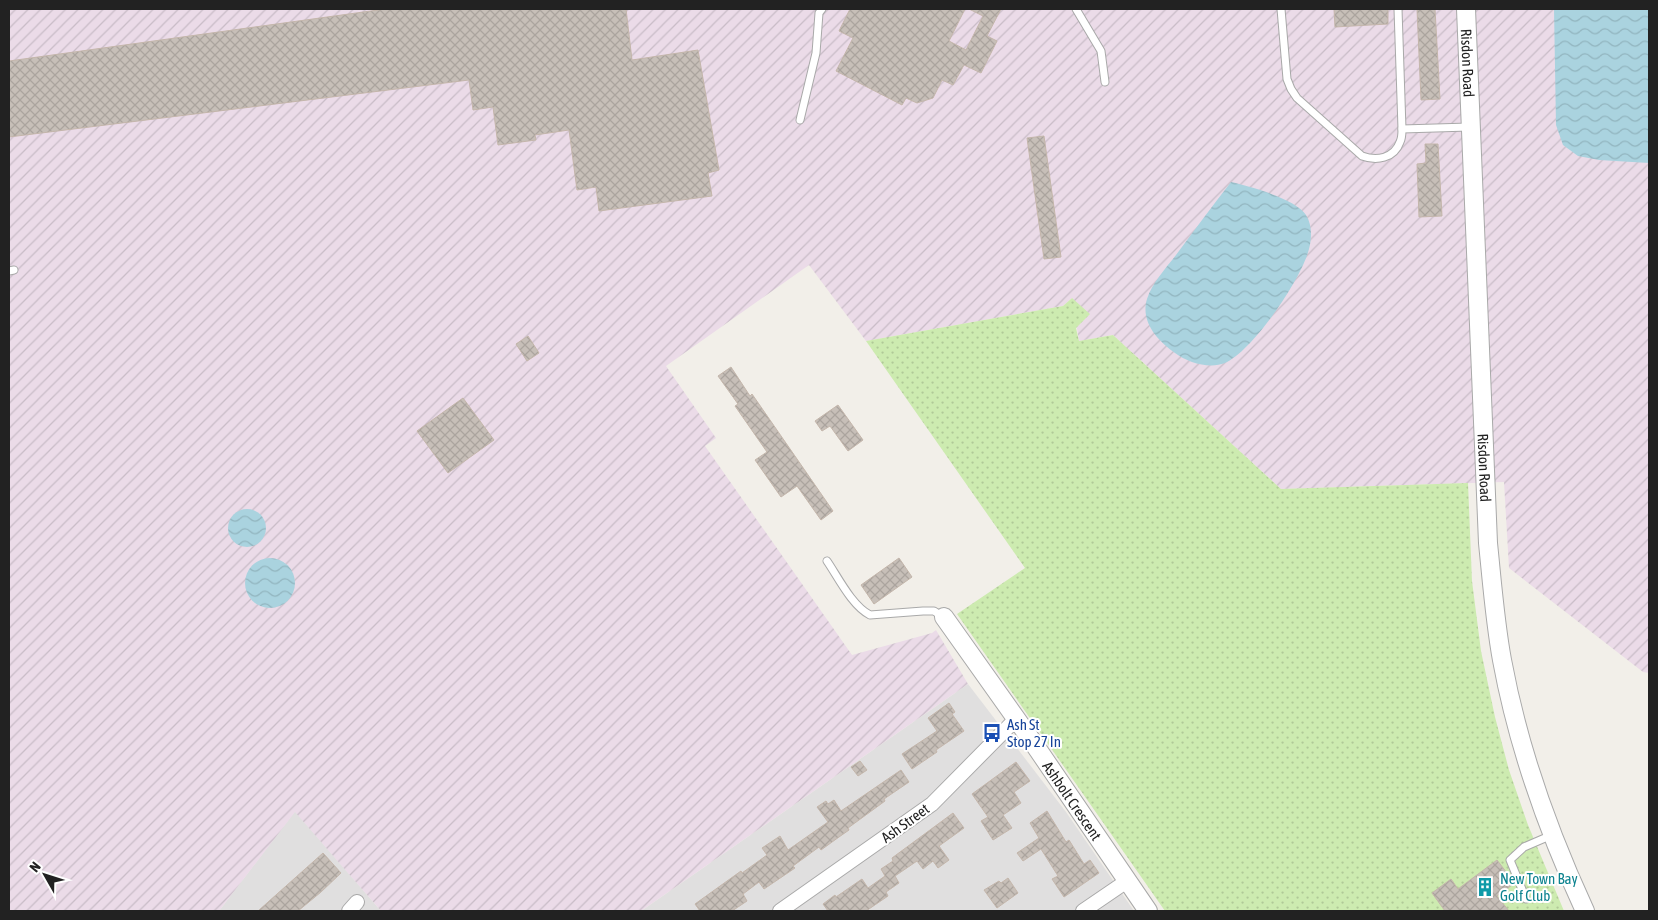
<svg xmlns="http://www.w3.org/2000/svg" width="1658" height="920" font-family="'Asap Condensed',sans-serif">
<defs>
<pattern id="industrial-furrows" width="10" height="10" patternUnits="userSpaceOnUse" patternTransform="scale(1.25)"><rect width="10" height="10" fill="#ebdbe8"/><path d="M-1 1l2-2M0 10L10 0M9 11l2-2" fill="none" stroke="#c9bcc7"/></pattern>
<pattern id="grass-dots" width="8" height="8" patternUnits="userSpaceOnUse" patternTransform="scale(1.25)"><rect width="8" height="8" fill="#cdebb0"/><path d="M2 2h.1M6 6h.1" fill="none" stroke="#b0c997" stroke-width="1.8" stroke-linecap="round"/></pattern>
<pattern id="water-waves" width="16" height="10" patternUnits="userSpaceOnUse" patternTransform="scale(1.25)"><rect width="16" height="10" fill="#aad3df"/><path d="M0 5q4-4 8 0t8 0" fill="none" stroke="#92b5bf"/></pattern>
<pattern id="building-cross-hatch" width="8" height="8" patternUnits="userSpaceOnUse" patternTransform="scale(1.25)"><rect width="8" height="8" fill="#c7bfb8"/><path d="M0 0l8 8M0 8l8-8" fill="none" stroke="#aba49e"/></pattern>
</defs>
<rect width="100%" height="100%" fill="#f2efe9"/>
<g fill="#e0dfdf">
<polygon points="968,684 1066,812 1134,911 641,911"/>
<polygon points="295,811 381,911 219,911"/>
</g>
<polygon fill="url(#industrial-furrows)" points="9,9 1649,9 1649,673 1643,672 1509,568 1504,482 1281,489 1113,335 1079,341 1072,298 1063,306 866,341 809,265 666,366 716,438 705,446 852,655 932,633 936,630 968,684 641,911 381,911 295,812 219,911 9,911"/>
<polygon fill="url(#grass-dots)" points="1072,298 1090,314 1076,328 1079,341 1113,335 1281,489 1468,483 1472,581 1481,651 1495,717 1509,770 1528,825 1564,911 1165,911 957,614 1025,568 866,341 1063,306"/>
<g fill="url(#water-waves)">
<polygon points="1554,9 1649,9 1649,163 1599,160 1578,156 1563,145 1556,125"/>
<path d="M1231,182C1249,186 1296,199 1306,215C1312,224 1312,238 1309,249C1302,278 1253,351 1225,363C1210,369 1188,363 1175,353C1158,341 1140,322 1147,299C1152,283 1166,268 1176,255C1194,231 1212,206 1231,182Z"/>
<circle cx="247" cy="528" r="19"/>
<circle cx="270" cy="583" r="25"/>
</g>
<g fill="url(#building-cross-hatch)" stroke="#c4b6ab">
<polygon points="385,9 626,9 632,60 698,50 719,170 708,173 712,196 599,211 596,187 577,190 569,130 535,135 536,140 498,145 493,107 473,110 469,80 9,137 9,61"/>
<polygon points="850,9 965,9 949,41 966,50 983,16 969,9 1001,9 987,36 997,41 981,73 964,65 953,85 942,80 933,98 917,103 906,98 902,105 836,71 853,38 839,31"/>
<polygon points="1334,9 1388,9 1388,24 1335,27"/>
<polygon points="1417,9 1435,9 1440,99 1421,100"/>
<polygon points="1044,136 1061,257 1044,259 1027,138"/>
<polygon points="1425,144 1438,144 1442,216 1419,217 1417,164 1426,163"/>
<polygon points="528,336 539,353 527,361 516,344"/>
<polygon points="731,367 750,396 752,394 833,511 821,520 797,486 781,497 755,460 767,452 735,406 738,404 718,376"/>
<polygon points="463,398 494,440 448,473 417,431"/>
<polygon points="838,405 863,440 848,451 830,426 822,431 815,421"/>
<polygon points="899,558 912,577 874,604 861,585"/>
<polygon points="949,703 955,712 952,714 964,731 936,750 937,752 912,769 902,754 937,731 928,718"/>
<polygon points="860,761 867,770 858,776 851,767"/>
<polygon points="1016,762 1030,781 1014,792 1021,803 1003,815 1012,828 993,840 981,821 988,817 972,794"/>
<polygon points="901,770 909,782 884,799 885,801 848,828 849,830 839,837 821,850 819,847 793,866 795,868 764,889 759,882 743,894 747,901 732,911 700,911 695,904 741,871 742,873 767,855 762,848 780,836 788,850 828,822 817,807 826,801 828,804 834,800 841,811"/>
<polygon points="1047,811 1066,842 1069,840 1084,864 1090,860 1099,873 1064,897 1052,879 1058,876 1041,849 1023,861 1017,853 1039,838 1030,823"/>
<polygon points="953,813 964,828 939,846 949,860 938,868 933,861 923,869 917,861 895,876 899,883 886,892 888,896 866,911 828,911 823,904 835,895 836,897 862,879 868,888 885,876 881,869 893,861 892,858"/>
<polygon points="323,853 341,873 321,892 298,911 258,911"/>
<polygon points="1497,860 1510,877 1508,879 1512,885 1497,896 1509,911 1445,911 1432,893 1451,879 1458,889"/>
<polygon points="1008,878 1018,893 997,908 984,890 999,881 1001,883"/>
</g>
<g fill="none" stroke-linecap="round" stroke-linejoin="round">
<g stroke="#a9a9a9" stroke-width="9">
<g id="service">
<polyline points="1076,9 1101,51 1105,82"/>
<path d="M1281,9L1287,79L1291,89L1297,98L1362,156C1376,161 1394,159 1400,142C1402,138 1402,133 1402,129L1398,9"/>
<polyline points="800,120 816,53 819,13 822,9"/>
<polyline points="1402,129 1469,127"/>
<polyline points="9,271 14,270"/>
<path d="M827,561C838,577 852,606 870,615L923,611H934L943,617"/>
<polyline points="1526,899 1510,860 1524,847 1552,835"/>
</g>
</g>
<g stroke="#a9a9a9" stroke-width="16">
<g id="minor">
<polyline points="349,911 357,902"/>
<polyline points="780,911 932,804 1016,719"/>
<polyline points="1083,911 1127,881"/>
</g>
</g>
<g stroke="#a9a9a9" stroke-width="20">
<g id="tertiary">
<path id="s1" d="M1466,9L1488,543C1492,582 1495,622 1502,660C1518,747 1548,831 1585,911"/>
<path id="s2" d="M944,617L1032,741L1148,911"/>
</g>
</g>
<use href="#service" stroke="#fff" stroke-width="7"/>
<use href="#minor" stroke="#fff" stroke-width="14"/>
<use href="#tertiary" stroke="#fff" stroke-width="18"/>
</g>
<defs>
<g id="bus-bare" transform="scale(1.5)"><path d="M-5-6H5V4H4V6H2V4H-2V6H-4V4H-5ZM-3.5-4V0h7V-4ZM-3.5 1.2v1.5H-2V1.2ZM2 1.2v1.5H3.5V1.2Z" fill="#1a4fb4" stroke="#fff" stroke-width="2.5" paint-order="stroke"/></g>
<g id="building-bare" transform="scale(1.5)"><path d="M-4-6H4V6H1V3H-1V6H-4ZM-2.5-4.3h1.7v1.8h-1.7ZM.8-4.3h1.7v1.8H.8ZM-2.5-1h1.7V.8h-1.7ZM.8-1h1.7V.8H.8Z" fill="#0f9aa8" stroke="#fff" stroke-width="2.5" paint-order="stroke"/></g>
</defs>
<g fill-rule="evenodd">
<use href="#bus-bare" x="992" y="733"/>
<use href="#building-bare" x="1485" y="887"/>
</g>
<g text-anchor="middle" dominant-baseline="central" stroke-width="4" stroke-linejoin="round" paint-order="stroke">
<g font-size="15" fill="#222" stroke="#fff">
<text stroke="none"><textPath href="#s1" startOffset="54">Risdon Road</textPath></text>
<text stroke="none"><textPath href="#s1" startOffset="459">Risdon Road</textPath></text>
<text stroke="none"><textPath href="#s2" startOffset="224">Ashbolt Crescent</textPath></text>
<text transform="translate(905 823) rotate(-36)">Ash Street</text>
</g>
<g font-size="15" fill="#164399" stroke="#fff" text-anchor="start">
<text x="1007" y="724">Ash St<tspan x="1007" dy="17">Stop 27 In</tspan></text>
</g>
<g font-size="15" fill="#0d838f" stroke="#fff" text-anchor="start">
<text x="1500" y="878">New Town Bay<tspan x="1500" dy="17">Golf Club</tspan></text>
</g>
</g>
<rect width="1658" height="920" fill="none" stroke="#222222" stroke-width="20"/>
<g transform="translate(45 875) rotate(309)" stroke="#ffffff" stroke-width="4" paint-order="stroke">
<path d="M0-4L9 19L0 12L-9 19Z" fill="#222222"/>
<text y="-8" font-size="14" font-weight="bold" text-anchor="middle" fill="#222222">N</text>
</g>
</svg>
